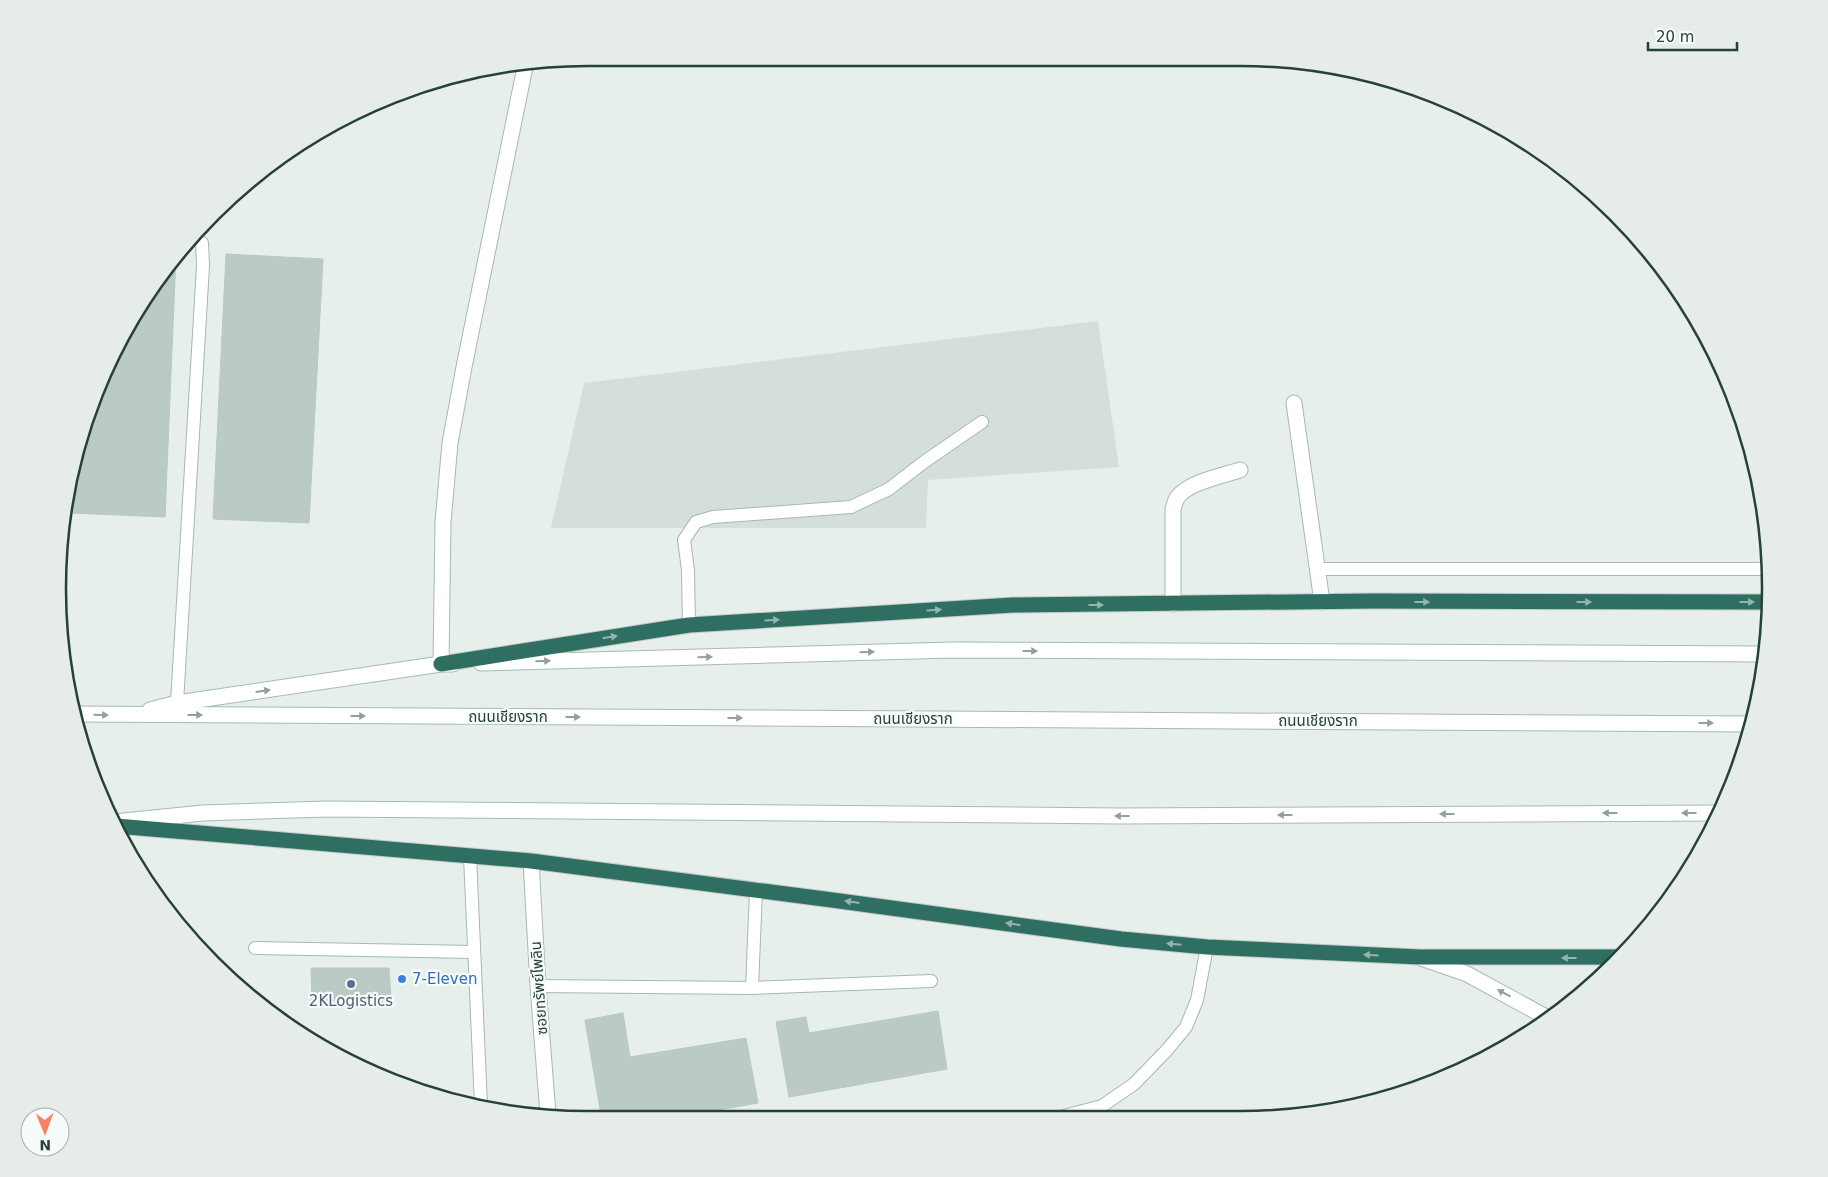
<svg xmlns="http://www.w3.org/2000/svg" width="1828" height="1177" font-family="'DejaVu Sans','Noto Sans Thai',sans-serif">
<rect width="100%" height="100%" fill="#e6efeb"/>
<polygon fill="#d4dfda" points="1098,321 1119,467 928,480 926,528 551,528 584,383"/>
<g fill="#bbcac4" stroke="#b8c9c2">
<polygon points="226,254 323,259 309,523 213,519"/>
<polygon points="176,255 165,517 71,513 72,485 86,418 129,323 167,265"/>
<polygon points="311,968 389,968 391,1001 312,1001"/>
<polygon points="938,1011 947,1069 789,1097 776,1022 806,1017 809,1033"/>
<polygon points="623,1013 630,1057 746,1038 758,1103 684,1116 601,1115 585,1020"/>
</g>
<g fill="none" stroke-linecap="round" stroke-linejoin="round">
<g stroke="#a8b8b2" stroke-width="14">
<g id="service">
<polyline points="1317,569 1768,569"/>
<polyline points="689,625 688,570 684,540 696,522 713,517 851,507 889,489 924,462 982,422"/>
<polyline points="177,703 203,266 202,243 193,236"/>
<polyline points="470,856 481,1105"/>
<polyline points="255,948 474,952"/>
<polyline points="538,986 752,988 931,981"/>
<polyline points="752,988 756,890"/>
<polyline points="1060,1117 1102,1106 1134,1084 1167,1050 1186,1027 1197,1000 1207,947"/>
</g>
</g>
<g stroke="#a8b8b2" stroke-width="17">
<g id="minor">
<polyline points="1294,403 1322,602"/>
<path d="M1173,604V510C1174,506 1175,501 1177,498C1188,482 1222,476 1240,470"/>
<polyline points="441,664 443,522 450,443 464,367 526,62"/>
<polyline points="531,861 538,986 548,1115"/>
</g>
</g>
<g stroke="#a4bbb3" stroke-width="17">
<g id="secondary">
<polyline points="481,663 952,650 1764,654"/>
<polyline points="150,710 177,703 441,664 453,664"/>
<polyline points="73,714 1753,724"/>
<polyline points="114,822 203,813 327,809 1120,816 1720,813"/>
<polyline points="1421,958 1467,974 1546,1017"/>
</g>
</g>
<g stroke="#c2cac8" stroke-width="17">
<g id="motorway">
<polyline points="441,664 689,625 1013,605 1373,601 1769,602"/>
<polyline points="116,826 531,861 832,900 1121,939 1207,947 1420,957 1618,957"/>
</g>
</g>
<use href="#service" stroke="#fff" stroke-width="12"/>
<use href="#minor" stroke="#fff" stroke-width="15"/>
<use href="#secondary" stroke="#fff" stroke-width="15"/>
<use href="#motorway" stroke="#2f6f62" stroke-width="15"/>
</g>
<defs><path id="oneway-solid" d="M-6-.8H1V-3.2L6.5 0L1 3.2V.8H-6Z" transform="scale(1.25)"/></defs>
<g fill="#93b5ae">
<use href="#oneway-solid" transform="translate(1422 602)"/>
<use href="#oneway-solid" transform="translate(1584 602)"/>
<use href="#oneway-solid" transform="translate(1747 602)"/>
<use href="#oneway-solid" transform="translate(1096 605)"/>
<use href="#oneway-solid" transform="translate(934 610) rotate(-3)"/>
<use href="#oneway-solid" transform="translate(772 620) rotate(-3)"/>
<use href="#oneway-solid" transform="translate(610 637) rotate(-9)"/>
<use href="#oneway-solid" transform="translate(852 902) rotate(-172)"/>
<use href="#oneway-solid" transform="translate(1013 924) rotate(-172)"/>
<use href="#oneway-solid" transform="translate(1174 944) rotate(-175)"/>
<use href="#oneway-solid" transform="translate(1371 955) rotate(-177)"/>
<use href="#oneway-solid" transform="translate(1569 958) rotate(-180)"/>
</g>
<g fill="#92a09c">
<use href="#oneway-solid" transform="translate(1030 651)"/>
<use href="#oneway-solid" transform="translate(867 652) rotate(-2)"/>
<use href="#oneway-solid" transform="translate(705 657) rotate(-2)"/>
<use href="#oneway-solid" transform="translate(543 661) rotate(-2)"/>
<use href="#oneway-solid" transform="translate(263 691) rotate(-8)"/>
<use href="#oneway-solid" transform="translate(101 715) rotate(1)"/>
<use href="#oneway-solid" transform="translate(195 715)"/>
<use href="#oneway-solid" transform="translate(358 716)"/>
<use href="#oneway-solid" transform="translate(573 717)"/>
<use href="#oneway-solid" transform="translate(735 718)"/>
<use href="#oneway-solid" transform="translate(1706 723)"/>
<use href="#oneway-solid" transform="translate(1610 813) rotate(180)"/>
<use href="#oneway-solid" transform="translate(1689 813) rotate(-180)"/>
<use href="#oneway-solid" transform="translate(1447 814) rotate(180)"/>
<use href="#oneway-solid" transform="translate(1285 815) rotate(180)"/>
<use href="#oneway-solid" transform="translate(1122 816) rotate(180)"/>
<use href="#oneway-solid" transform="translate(1504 993) rotate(-152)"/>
</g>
<circle fill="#3f7fe0" stroke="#f7fbf9" stroke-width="2" cx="402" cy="979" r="5"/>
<circle fill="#5c6f8a" stroke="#f7fbf9" stroke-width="2" cx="351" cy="984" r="5"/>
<g text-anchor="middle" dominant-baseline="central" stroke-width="4.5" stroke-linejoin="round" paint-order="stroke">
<g font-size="15" fill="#24423a" stroke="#f7fbf9">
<text x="508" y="717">ถนนเชียงราก</text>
<text x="913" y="719">ถนนเชียงราก</text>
<text x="1318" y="721">ถนนเชียงราก</text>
<text transform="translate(539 988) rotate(-94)">ซอยทรัพย์ไพลิน</text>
</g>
<g font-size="15" fill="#366cbe" stroke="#f7fbf9" text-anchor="start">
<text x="412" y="979">7-Eleven</text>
</g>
<g font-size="15" fill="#4e5e75" stroke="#f7fbf9">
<text x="351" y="1001">2KLogistics</text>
</g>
</g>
<path d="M0 0H1828V1177H0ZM588 66H1240A522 522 0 0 1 1762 588V589A522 522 0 0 1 1240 1111H588A522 522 0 0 1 66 589V588A522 522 0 0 1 588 66Z" fill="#e6ecea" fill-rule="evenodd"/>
<path fill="none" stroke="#24423a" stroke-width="2.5" d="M588 66H1240A522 522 0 0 1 1762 588V589A522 522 0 0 1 1240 1111H588A522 522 0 0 1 66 589V588A522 522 0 0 1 588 66Z"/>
<g transform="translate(45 1132) rotate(179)"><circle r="24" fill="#f7fbf9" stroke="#a3b1ad"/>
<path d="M0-4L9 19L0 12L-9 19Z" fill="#f4845f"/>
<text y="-8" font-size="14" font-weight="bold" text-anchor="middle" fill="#24423a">N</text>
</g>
<path d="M1648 42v8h89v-8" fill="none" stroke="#24423a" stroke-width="2.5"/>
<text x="1656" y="42" font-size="15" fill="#24423a" stroke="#f7fbf9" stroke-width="4" paint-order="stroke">20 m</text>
</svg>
